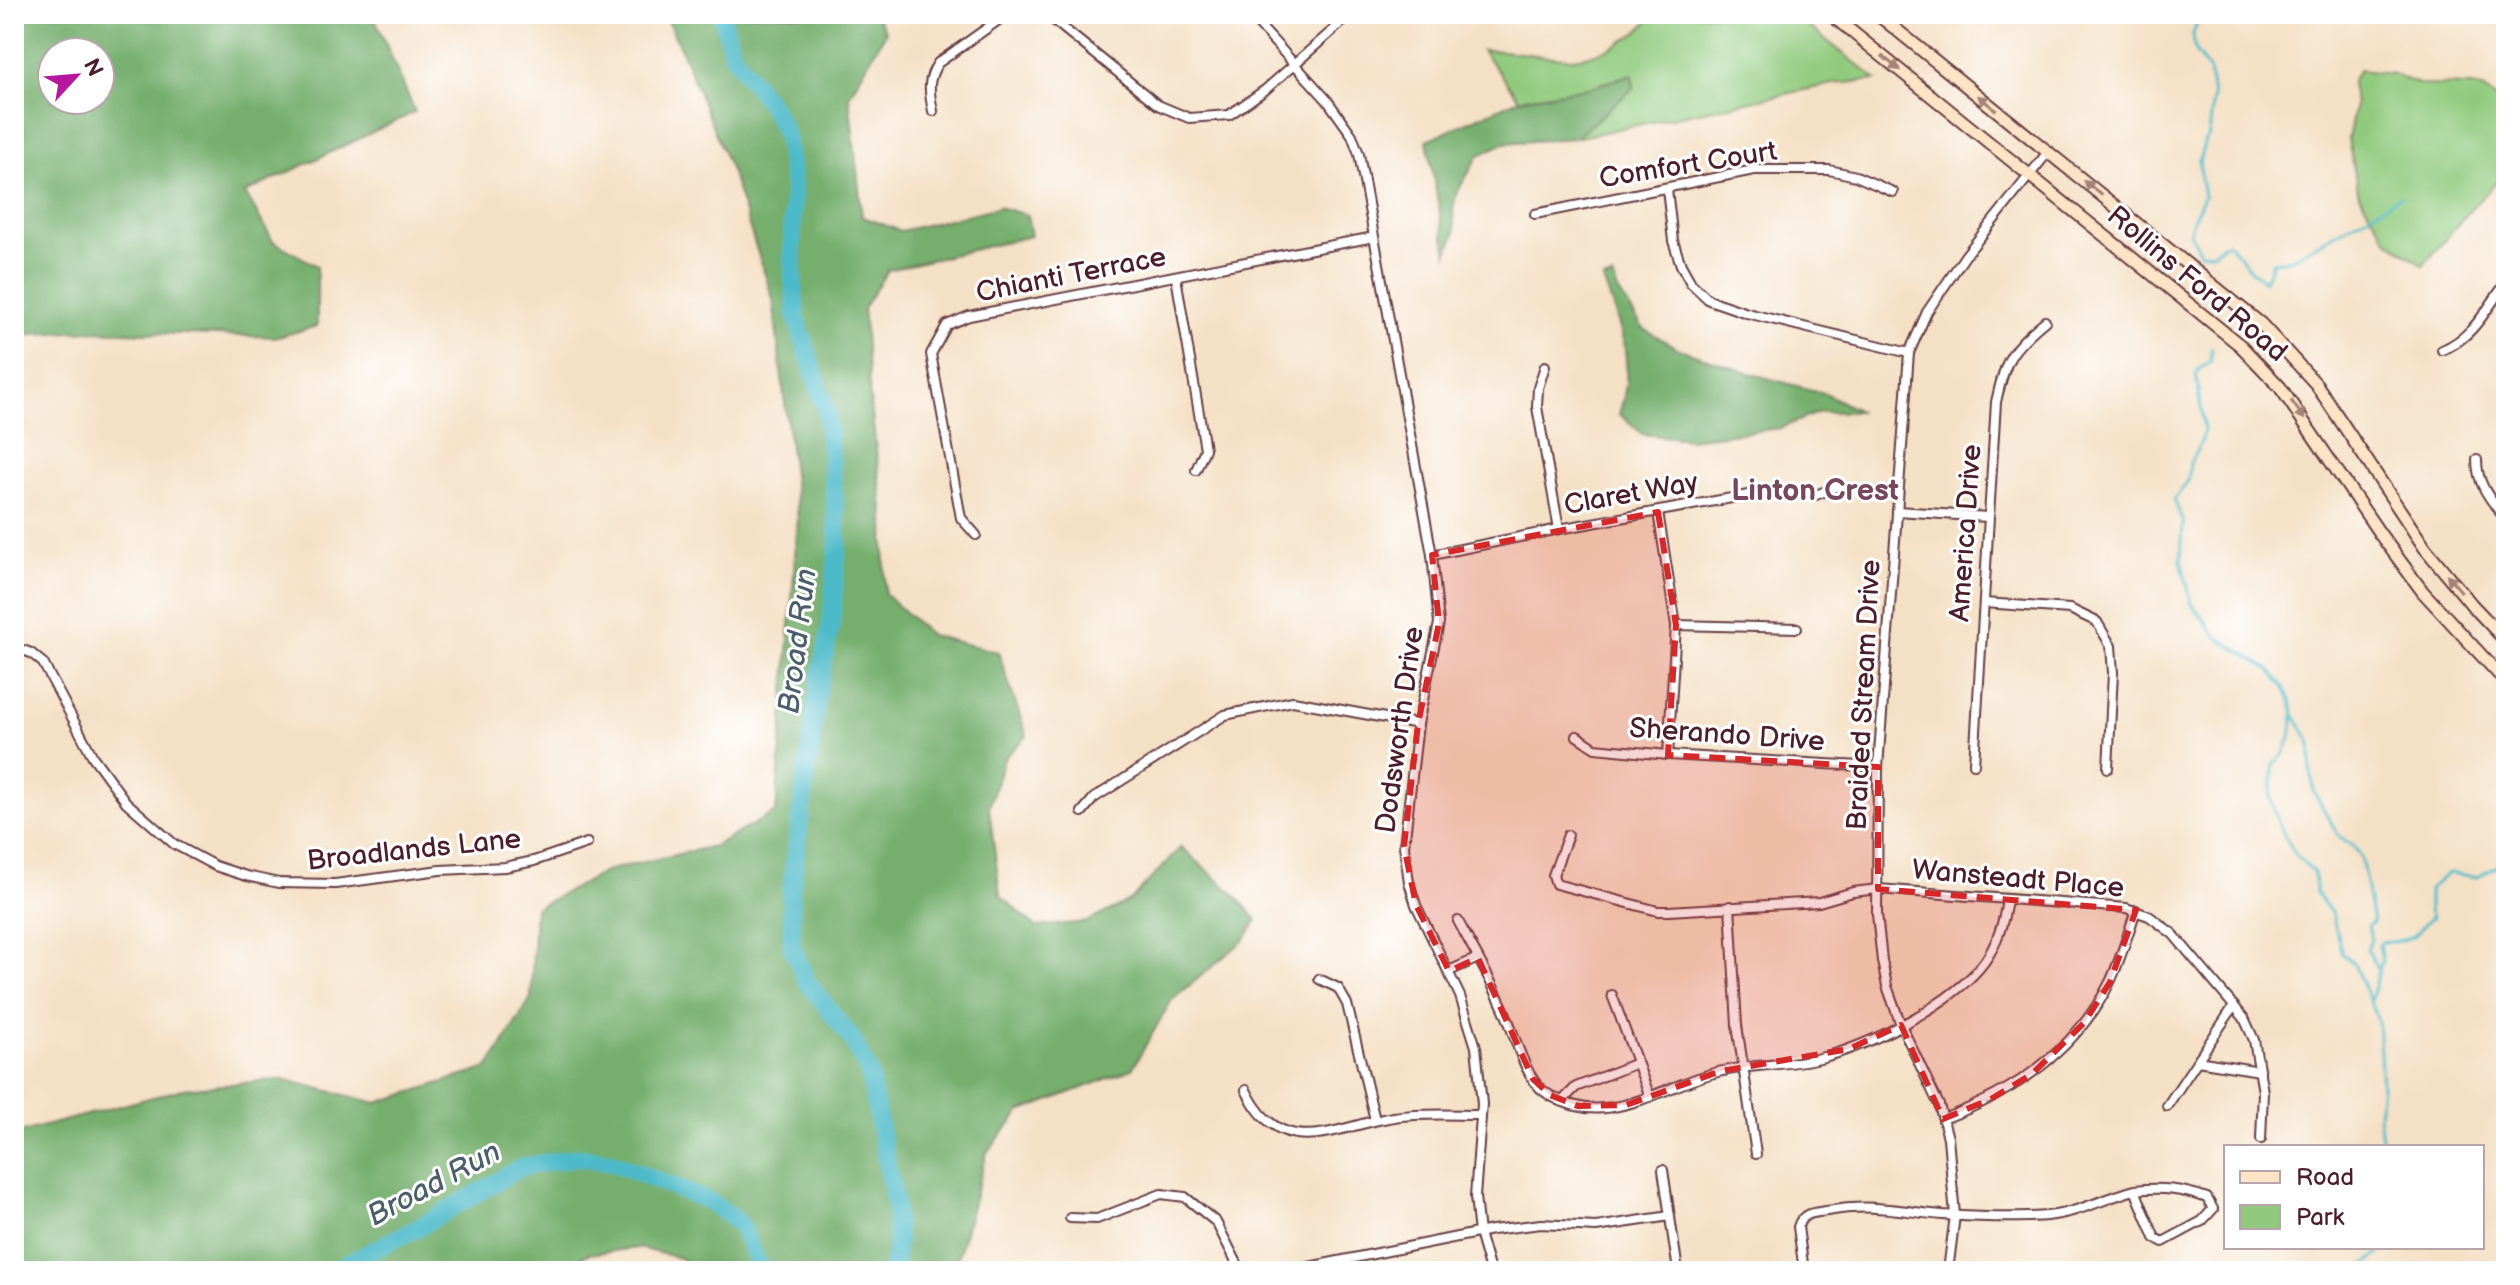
<svg xmlns="http://www.w3.org/2000/svg" width="2520" height="1285" font-family="'Balsamiq Sans',sans-serif">
<rect width="100%" height="100%" fill="#fff"/>
<filter id="ink" filterUnits="userSpaceOnUse"><feTurbulence type="fractalNoise" baseFrequency=".0125" numOctaves="2"/><feDisplacementMap in="SourceGraphic" scale="16" xChannelSelector="R" yChannelSelector="G"/><feConvolveMatrix kernelMatrix="1 2 1 2 8 2 1 2 1" color-interpolation-filters="sRGB"/></filter>
<filter id="wash" filterUnits="userSpaceOnUse"><feTurbulence type="fractalNoise" baseFrequency=".006" numOctaves="4" result="noise"/><feDisplacementMap in="SourceGraphic" scale="32" xChannelSelector="R" yChannelSelector="G"/><feGaussianBlur stdDeviation="1.8" result="paint"/><feColorMatrix in="noise" values="0 0 0 0 0 0 0 0 0 0 0 0 0 0 0 0 0 1.4 0 .05"/><feComposite in="paint" operator="in"/></filter>
<g filter="url(#wash)">
<rect width="100%" height="100%" fill="#f4e0c5"/>
<g fill="#91ca7e" stroke="#6e7454" stroke-width="2">
<path d="M1653,14H1793L1877,80L1833,84L1575,138L1634,87L1632,74L1588,88L1519,99L1482,50C1512,50 1542,58 1571,58C1598,57 1639,38 1653,14Z"/>
<path d="M2359,70L2393,74L2420,85L2471,86L2482,89L2506,105V174C2474,202 2450,234 2423,266L2387,239L2359,195L2348,139L2355,106L2352,81Z"/>
</g>
<g fill="#74ae6d" stroke="#5f664c" stroke-width="2" fill-rule="evenodd">
<path d="M14,14H373L415,112L245,193L273,241L317,266V326L278,337L90,331L14,335ZM52,52H100V100H52Z"/>
<polygon points="664,14 876,15 886,32 849,96 862,217 901,231 999,207 1027,215 1031,236 888,270 863,308 870,398 884,517 885,594 930,635 998,652 1027,736 1004,758 989,807 1000,895 1036,927 1087,922 1131,900 1181,847 1235,895 1257,920 1244,940 1171,1001 1132,1069 1020,1112 987,1152 954,1271 694,1271 680,1258 638,1248 588,1254 554,1271 14,1271 14,1149 18,1133 183,1089 281,1079 377,1103 488,1068 531,998 535,908 609,870 714,846 776,812 798,518 773,299 731,171 680,47"/>
<polygon points="1632,74 1634,87 1575,138 1504,143 1479,155 1456,194 1453,210 1455,233 1447,254 1427,140 1519,99 1588,88"/>
<path d="M1613,277L1618,291L1643,328L1677,348L1745,372L1827,394L1860,412H1819L1781,428L1689,439L1643,434L1619,414C1637,364 1620,327 1603,280Z"/>
</g>
<g fill="none" stroke-linecap="round" stroke-linejoin="round">
<g stroke="#4ebac9" stroke-width="3">
<polyline points="2200,14 2193,34 2194,45 2196,53 2209,69 2213,97 2209,135 2205,140 2199,162 2204,197 2193,219 2190,233 2200,252 2212,253 2228,242 2252,271 2265,281 2272,262 2289,260 2401,196"/>
<polyline points="2212,348 2210,362 2198,370 2196,376 2204,430 2202,440 2190,463 2188,481 2174,499 2183,523 2181,560 2192,604 2217,637 2271,671 2283,686 2291,702 2294,714 2291,738 2285,753 2274,764 2270,796 2280,827 2295,854 2314,873 2316,893 2332,914 2342,954 2354,964 2378,1021 2382,1086 2379,1115 2383,1147"/>
<polyline points="2294,714 2311,743 2311,770 2314,792 2338,835 2353,846 2361,856 2373,922 2368,926 2371,939 2367,949 2378,969"/>
<path d="M2370,1001L2382,960L2379,945L2384,941C2393,944 2411,939 2418,932C2424,926 2423,922 2432,918L2429,910V889L2449,873L2478,877L2506,861"/>
<polyline points="2351,1271 2365,1265 2387,1247"/>
</g>
<g stroke="#4ebac9" stroke-width="18">
<polyline points="721,14 733,55 773,109 786,136 793,184 792,262 796,316 827,414 838,541 831,624 819,684 795,859 791,890 792,947 807,982 852,1039 869,1073 895,1204 897,1244 893,1271"/>
<polyline points="333,1271 419,1227 522,1167 578,1157 612,1162 710,1202 741,1225 761,1271"/>
</g>
</g>
</g>
<g filter="url(#ink)">
<g fill="none" stroke-linecap="round" stroke-linejoin="round">
<g stroke="#643c42" stroke-width="12">
<g id="street">
<polyline points="1046,14 1158,105 1189,118 1229,115 1265,90 1340,24 1348,14"/>
<polyline points="1249,14 1327,100 1352,135 1359,154 1432,555 1439,623 1418,724 1404,846 1409,882 1416,905 1460,996 1476,1047 1482,1104 1475,1197 1479,1233 1490,1271"/>
<polyline points="2496,14 2506,19"/>
<path d="M933,111C929,92 927,79 938,63L1007,14"/>
<polyline points="1667,189 1673,241 1681,265 1691,283 1709,300 1747,313 1909,353"/>
<polyline points="1535,214 1754,170 1829,170 1856,176 1893,192"/>
<polyline points="1176,277 1205,449 1196,470"/>
<path d="M2442,350C2473,338 2486,309 2506,283"/>
<polyline points="1545,366 1538,388 1537,407 1559,529"/>
<path d="M2477,460C2477,485 2491,500 2506,520"/>
<polyline points="1897,511 1988,517"/>
<polyline points="1658,512 1676,625 1668,755"/>
<polyline points="976,535 961,518 931,354 947,325 969,316 1374,237"/>
<polyline points="1432,555 1559,529 1754,494 1816,495 1838,486"/>
<polyline points="1984,603 2070,609 2097,622 2111,646 2113,673 2108,768"/>
<polyline points="1676,625 1797,628"/>
<polyline points="14,647 31,653 43,663 93,757 126,802 174,844 215,866 246,876 279,883 335,884 440,870 505,867 534,861 587,843"/>
<polyline points="1577,736 1595,748 1668,755 1878,767"/>
<path d="M1974,764L1996,402C2006,358 2010,350 2045,321"/>
<polyline points="1082,812 1094,798 1225,715 1293,701 1418,724"/>
<polyline points="1568,835 1553,875 1556,884 1658,911 1669,911 1819,902 1853,892 1878,889 2126,908 2149,916 2173,934 2244,1018 2254,1040 2263,1092 2261,1139"/>
<polyline points="1730,906 1737,1025 1756,1154"/>
<path d="M1458,921C1474,951 1492,981 1505,1012C1514,1033 1520,1060 1533,1079C1537,1086 1544,1092 1551,1096C1608,1130 1663,1085 1718,1072C1751,1064 1786,1066 1820,1058C1869,1046 1955,1003 1985,961C1998,942 2004,922 2007,899"/>
<polyline points="1449,971 1478,958"/>
<polyline points="1319,979 1338,988 1347,1004 1375,1120"/>
<polyline points="1612,995 1650,1097"/>
<polyline points="2197,1061 2260,1071"/>
<path d="M1246,1090C1282,1165 1337,1125 1394,1117C1422,1113 1452,1115 1481,1115"/>
<polyline points="1562,1101 1576,1087 1637,1063"/>
<polyline points="2167,1106 2234,1006"/>
<path d="M1943,1119C2014,1092 2077,1051 2111,980C2121,958 2128,934 2136,910"/>
<polyline points="1663,1170 1678,1271"/>
<polyline points="1070,1218 1097,1219 1161,1194 1185,1197 1216,1222 1241,1271"/>
<polyline points="1289,1271 1492,1230 1541,1224 1596,1227 1670,1216"/>
<path d="M1804,1271L1798,1227C1802,1212 1814,1213 1827,1211C1874,1203 1898,1211 1943,1215C1976,1217 2013,1219 2047,1216C2078,1213 2105,1198 2135,1190L2155,1238L2163,1242L2202,1221L2213,1209L2207,1198C2182,1189 2161,1187 2135,1190"/>
<polyline points="1948,1271 1955,1215 1948,1138 1939,1105 1901,1025 1887,986 1882,961 1877,914 1878,767 1909,353 1927,312 1965,256 2048,152"/>
</g>
</g>
<g stroke="#643c42" stroke-width="15">
<g id="secondary">
<polyline points="1830,14 2215,325 2241,346 2280,387 2380,534 2423,592 2506,682"/>
<polyline points="1877,14 2261,324 2316,384 2425,548 2472,605 2506,641"/>
</g>
</g>
<use href="#street" stroke="#fff" stroke-width="8"/>
<use href="#secondary" stroke="#fee4c6" stroke-width="11"/>
</g>
<defs><path id="oneway-solid" d="M-6-.8H1V-3.2L6.5 0L1 3.2V.8H-6Z" transform="scale(2)"/></defs>
<g fill="#a48278">
<use href="#oneway-solid" transform="translate(1891 63) rotate(39)"/>
<use href="#oneway-solid" transform="translate(1987 103) rotate(-141)"/>
<use href="#oneway-solid" transform="translate(2093 188) rotate(-141)"/>
<use href="#oneway-solid" transform="translate(2298 410) rotate(54)"/>
<use href="#oneway-solid" transform="translate(2454 583) rotate(-130)"/>
</g>
</g>
<path fill="#d62828" fill-opacity="0.2" stroke="#d62828" stroke-width="6" stroke-dasharray="16 10" stroke-linejoin="round" d="M1658,512L1676,625L1668,755L1878,767V889L2136,910L2110,982L2084,1023L2032,1074L1991,1099L1943,1119L1901,1025L1849,1049L1721,1071L1626,1105L1578,1106L1550,1095L1533,1079L1478,958L1449,971L1416,905L1404,846L1418,724L1439,623L1432,555Z"/>
<g text-anchor="middle" dominant-baseline="central" stroke-width="6" stroke-linejoin="round" paint-order="stroke">
<g font-size="28" fill="#4a1f2b" stroke="#fff">
<text transform="translate(1688 165) rotate(-9)">Comfort Court</text>
<text transform="translate(1071 275) rotate(-11)">Chianti Terrace</text>
<text transform="translate(2197 284) rotate(40)">Rollins Ford Road</text>
<text transform="translate(1631 494) rotate(-10)">Claret Way</text>
<text transform="translate(1966 533) rotate(-86)">America Drive</text>
<text transform="translate(1864 695) rotate(-87)">Braided Stream Drive</text>
<text transform="translate(1400 730) rotate(-82)">Dodsworth Drive</text>
<text transform="translate(1727 735) rotate(4)">Sherando Drive</text>
<text transform="translate(414 850) rotate(-6)">Broadlands Lane</text>
<text transform="translate(2018 879) rotate(5)">Wansteadt Place</text>
</g>
<g font-size="30" font-weight="bold" fill="#76485c" stroke="#fff">
<text x="1815" y="491">Linton Crest</text>
</g>
<g font-size="30" font-style="italic" fill="#4c5d6a" stroke="#fff">
<text transform="translate(798 641) rotate(-83)">Broad Run</text>
<text transform="translate(434 1184) rotate(-28)">Broad Run</text>
</g>
</g>
<rect width="2520" height="1285" fill="none" stroke="#fff" stroke-width="48"/>
<rect x="2224" y="1145" width="260" height="104" fill="#ffffff" stroke="#b7a5aa" stroke-width="2"/>
<rect x="2240" y="1171" width="40" height="12" fill="#fee4c6" stroke="#b7a5aa" stroke-width="2"/>
<text x="2296" y="1185" font-size="24" fill="#4a1f2b">Road</text>
<rect x="2240" y="1205" width="40" height="24" fill="#91ca7e" stroke="#b7a5aa" stroke-width="2"/>
<text x="2296" y="1225" font-size="24" fill="#4a1f2b">Park</text>
<g transform="translate(76 76) rotate(64)"><circle r="38" fill="#ffffff" stroke="#b7a5aa" stroke-width="2"/>
<path d="M0-6L14 30L0 20L-14 30Z" fill="#b5179e"/>
<text y="-12" font-size="22" font-weight="bold" text-anchor="middle" fill="#4a1f2b">N</text>
</g>
</svg>
